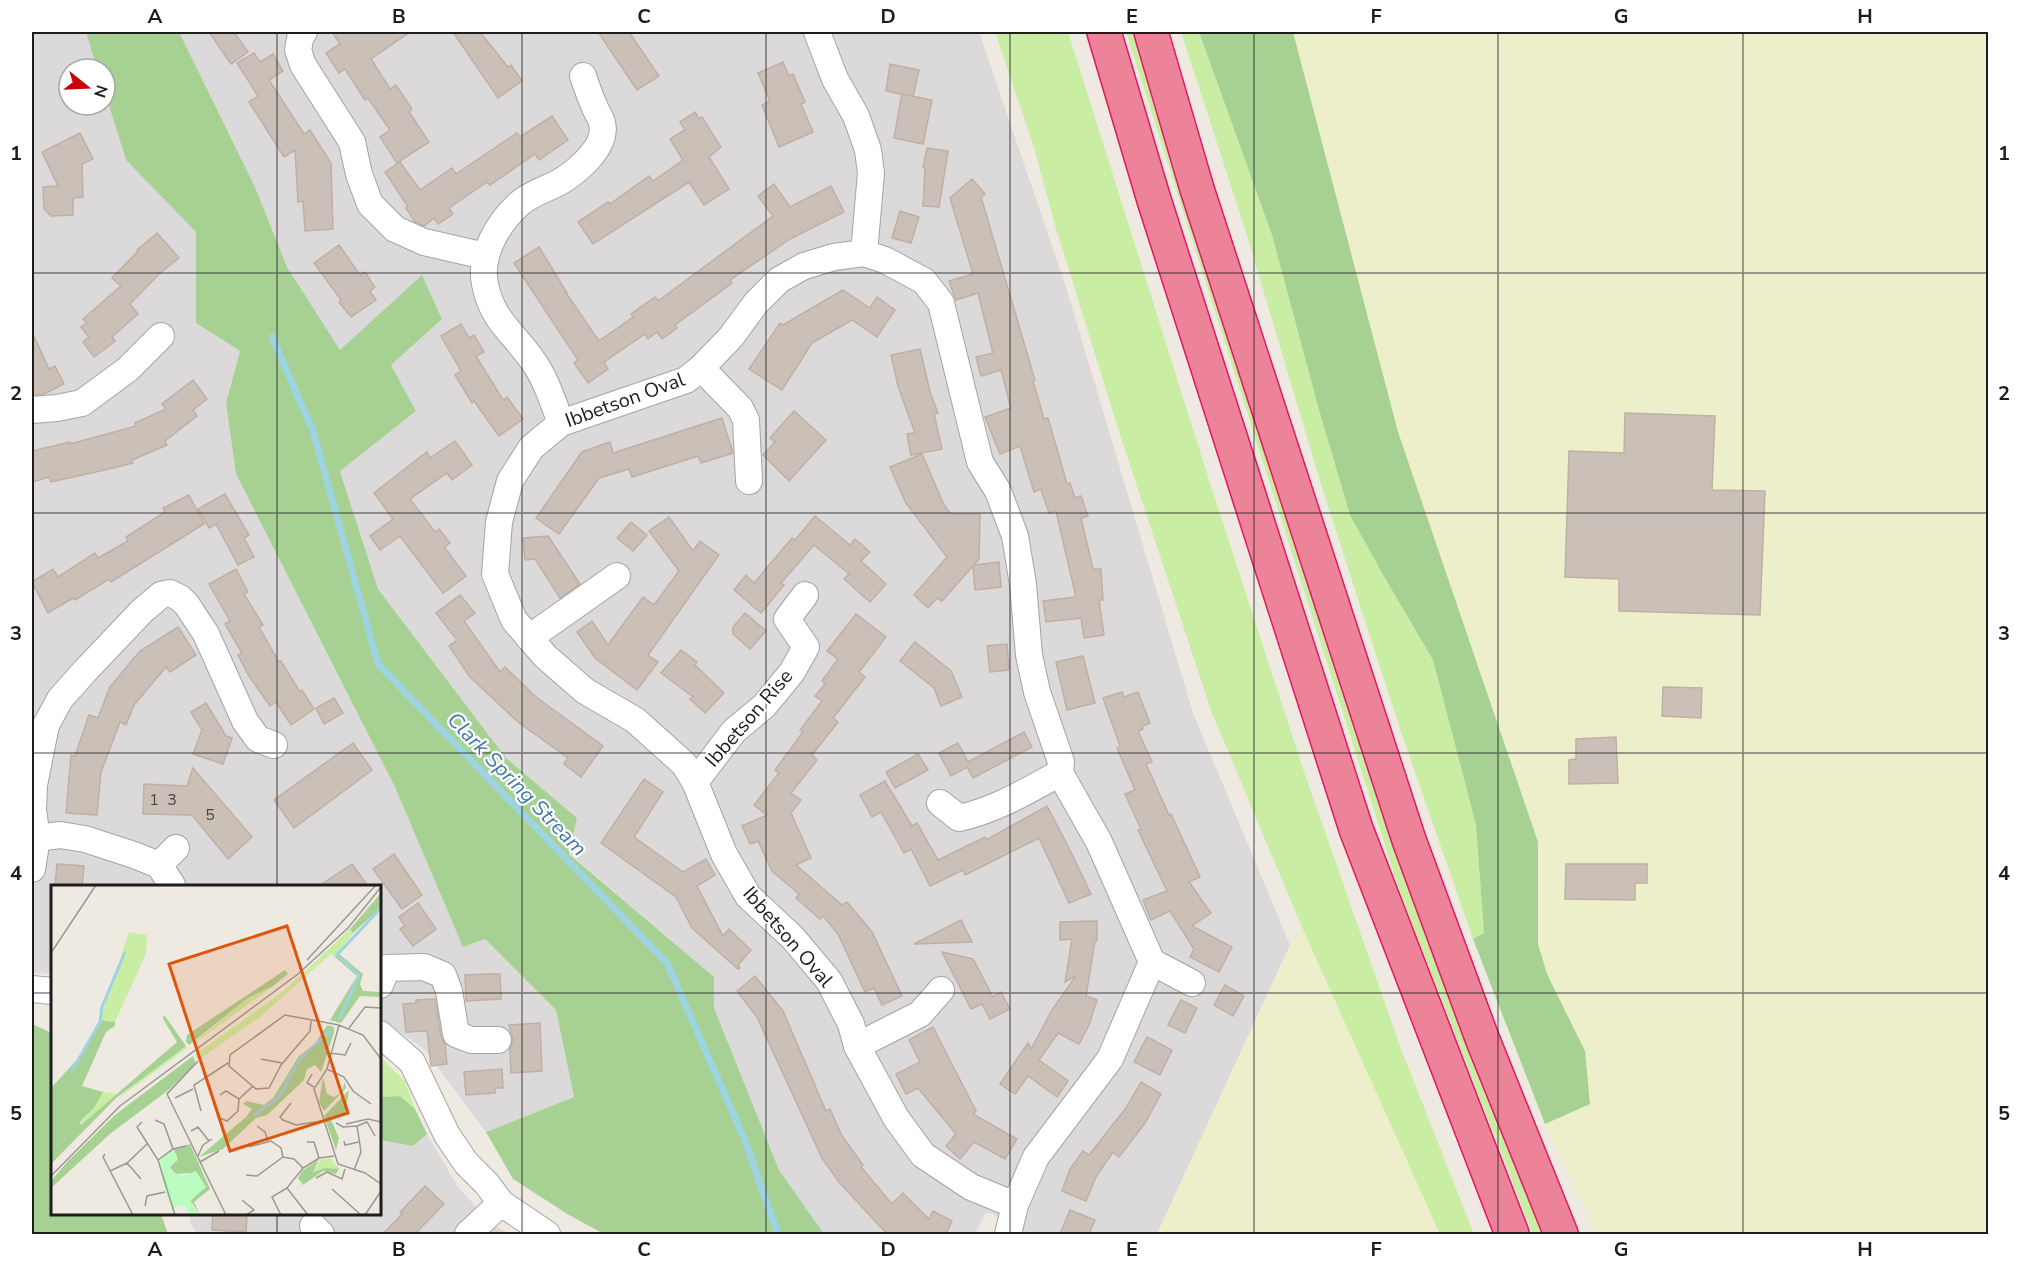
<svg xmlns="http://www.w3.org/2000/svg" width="2020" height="1266" font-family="'Nunito Sans',sans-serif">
<rect width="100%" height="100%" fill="#efeae1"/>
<g fill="#dbd9d9">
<polygon points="32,32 86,32 97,69 69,69 69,105 105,105 105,93 126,160 196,232 196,323 240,351 226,403 236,474 395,787 463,946 485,939 556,1010 574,1097 486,1132 424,1049 380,1018 380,886 52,886 52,974 32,973"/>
<polygon points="179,32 979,32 1066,287 1193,713 1290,945 1157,1234 1022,1234 1024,1225 986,1212 975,1234 824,1234 779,1170 714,1008 714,977 569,853 577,818 506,758 378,589 340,470 416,411 391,365 442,319 422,275 340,351 287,267 255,187"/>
<polygon points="427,1134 458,1187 493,1225 510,1234 197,1234 191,1224 190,1214 380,1214 380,1140 413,1146"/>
</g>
<g fill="#edefcb">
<polygon points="1293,32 1988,32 1988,1234 1596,1234 1545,1124 1590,1103 1562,1005 1547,974 1538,944 1538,842 1398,432"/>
<polygon points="1301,925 1440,1234 1157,1234 1290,945"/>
</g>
<g fill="#c9eda3">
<polygon points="995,32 1068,32 1210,483 1302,766 1401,1049 1474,1234 1440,1234 1301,925 1212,713 1121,438 1055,225 1033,144"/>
<polygon points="1126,32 1136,32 1340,684 1411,893 1471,1058 1543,1234 1533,1234 1401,895"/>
<polygon points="1181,32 1199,32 1272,235 1319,410 1350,515 1382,573 1433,660 1476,825 1484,934 1473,939 1400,729 1319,478 1245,229"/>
<polygon points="380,1057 405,1081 415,1109 400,1096 380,1097"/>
</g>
<g fill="#a7d193">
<polygon points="86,32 179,32 255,187 287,267 340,350 422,275 442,319 391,365 416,411 340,471 378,589 506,758 577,818 569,854 714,977 714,1008 779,1170 824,1234 604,1234 569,1215 513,1179 486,1132 574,1097 556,1010 485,939 463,947 395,787 236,474 226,403 240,351 196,323 196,232 126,160 105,93 105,69 97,69"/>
<polygon points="1199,32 1293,32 1398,432 1538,842 1538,944 1547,974 1585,1051 1590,1104 1545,1124 1473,939 1484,933 1476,825 1433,660 1382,573 1350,515 1319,410 1272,235"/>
<polygon points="32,1024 52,1033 52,1214 161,1214 168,1234 32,1234"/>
<polygon points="400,1096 415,1109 427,1134 413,1146 380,1140 380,1097"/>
</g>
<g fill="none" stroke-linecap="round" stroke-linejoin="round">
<polyline stroke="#9ed3e0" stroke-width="7" points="272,337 313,431 378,664 667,963 744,1138 778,1234"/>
</g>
<g fill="#cbc0b7" stroke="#c1afa3" stroke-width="1.5">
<polygon points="209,32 234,32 248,52 231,64"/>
<polygon points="332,32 410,32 371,59 390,89 396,85 412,109 409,112 429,142 397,163 380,137 390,130 368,98 365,100 345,69 339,73 326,53 340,44"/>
<polygon points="453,32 480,32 508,67 511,65 522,81 498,98"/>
<polygon points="598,32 629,32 659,76 637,90"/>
<polygon points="254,53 260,62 273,54 283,71 269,80 304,134 310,130 331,163 333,229 305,231 303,201 298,202 295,150 284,157 249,102 258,96 237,63"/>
<polygon points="783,62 789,76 793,74 805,102 801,104 813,132 779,147 762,105 770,101 758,73"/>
<polygon points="890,64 919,70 913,97 886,91"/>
<polygon points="902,94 932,100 923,144 894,138"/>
<polygon points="695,112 699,119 702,117 721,147 709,157 729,189 704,205 689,182 593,244 578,222 608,202 610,204 649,176 653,181 683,160 670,139 685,130 680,122"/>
<polygon points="552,116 568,140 539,160 535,154 490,185 487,182 449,208 453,214 438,224 434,218 424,226 415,222 406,208 408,207 385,172 400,162 420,190 452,168 456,174 517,133 520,137"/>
<polygon points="80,133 93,159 82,164 83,197 73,198 73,215 51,216 44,209 43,187 58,186 42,152"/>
<polygon points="927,148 948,151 939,207 923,206 925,168 923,167"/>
<polygon points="972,179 985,194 981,197 1035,380 1033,381 1044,419 1048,418 1067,484 1070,483 1075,498 1081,496 1088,516 1081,518 1093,569 1101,569 1103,600 1099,600 1104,635 1084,638 1081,618 1046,622 1043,601 1076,597 1056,511 1049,513 1041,489 1034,492 1020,446 1000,454 985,417 1011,408 1001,370 981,376 976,357 993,353 978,293 956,300 949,281 973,274 950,198"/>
<polygon points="774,184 790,207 831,186 844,212 790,239 730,280 732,283 675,325 677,328 662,339 657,332 648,339 645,334 604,362 608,369 588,383 574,363 578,360 514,263 539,247 567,293 566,293 599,341 633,317 631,314 655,297 658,301 773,216 758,196"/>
<polygon points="900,211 919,217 911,243 892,238"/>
<polygon points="157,233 179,258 159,274 130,304 138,314 112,337 115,341 94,357 83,342 89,337 81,327 87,323 83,319 121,286 112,278 138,251 137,250"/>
<polygon points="339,245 360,275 365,272 375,287 370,291 376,300 351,317 339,302 341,300 314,263"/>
<polygon points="843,290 870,308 877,297 895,310 877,337 852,320 812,343 782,390 749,369 780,323 783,325"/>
<polygon points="461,324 469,338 474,335 484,352 476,356 503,400 507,397 523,419 499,436 474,401 472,403 455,375 461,371 441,336"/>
<polygon points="32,332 49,369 55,366 64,384 44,394 32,395"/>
<polygon points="920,349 930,392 938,413 934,414 942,449 911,455 907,434 915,433 898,386 891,355"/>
<polygon points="193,380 207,399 193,410 197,416 165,441 167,445 132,460 133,463 109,469 51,482 49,477 32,482 32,451 70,442 70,444 136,426 135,423 166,409 162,404"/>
<polygon points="794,411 826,440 789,481 763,455 775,442 770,438"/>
<polygon points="1625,413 1715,416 1712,490 1765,491 1760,615 1619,611 1619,579 1565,577 1569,451 1624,453"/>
<polygon points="722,418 733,453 701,463 698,456 632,477 629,469 599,478 559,534 536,518 582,452 610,442 613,453"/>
<polygon points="455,441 472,465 452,480 447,473 410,499 435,532 439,529 450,543 444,547 466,576 443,593 400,536 380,550 370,536 393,519 374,493 427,452 430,458"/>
<polygon points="922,454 944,505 951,514 980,514 979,559 974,565 999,562 1001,587 975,590 973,566 942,601 937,598 928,608 914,595 947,557 906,503 890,467"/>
<polygon points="225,494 249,535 244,538 254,557 238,565 216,524 209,528 198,509"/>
<polygon points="189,495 204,524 111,582 109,579 75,600 73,598 48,613 32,582 53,569 58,577 95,553 98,558 128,541 126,537 165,512 163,508"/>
<polygon points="815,516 850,545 855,539 870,552 861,561 886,584 870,602 844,579 849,574 814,545 781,583 784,585 761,613 734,590 746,575 754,583 792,538 795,540"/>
<polygon points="669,517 693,551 700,541 719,555 648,655 658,662 637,690 595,658 577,632 592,621 608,645 643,597 654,605 679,571 649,531"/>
<polygon points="631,522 647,535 633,551 617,538"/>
<polygon points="548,536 580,584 560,598 535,559 525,560 523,538"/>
<polygon points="236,569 248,592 244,594 263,625 259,627 279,662 281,661 300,692 302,690 314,709 291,725 276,702 270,706 249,676 238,655 242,653 225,624 230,621 209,584"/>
<polygon points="460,595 475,613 464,621 500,672 505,667 536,697 603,746 581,777 564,764 568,758 518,722 470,677 449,646 457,640 436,613"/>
<polygon points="745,613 766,631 750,649 733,634 733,627"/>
<polygon points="856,614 886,637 859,672 865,677 833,718 838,722 812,755 817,760 791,793 801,800 791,813 811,858 796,865 842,905 847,902 872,932 902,996 882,1005 874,988 865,992 838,934 823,916 820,919 796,898 799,894 772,871 758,841 750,844 742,826 767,815 754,805 779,773 775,770 803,732 800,730 822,701 815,696 825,684 822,681 838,659 827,651"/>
<polygon points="178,627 196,655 170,672 166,667 134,705 126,725 120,722 101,772 97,815 66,813 71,755 75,756 89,715 98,718 110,687 140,651"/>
<polygon points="915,642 951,671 962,697 941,706 934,688 900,661"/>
<polygon points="1007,644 1009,670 990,672 987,646"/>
<polygon points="681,650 697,662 695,665 724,693 705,713 690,699 693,697 661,673"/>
<polygon points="1083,656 1095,703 1067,710 1056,662"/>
<polygon points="1663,687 1702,688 1701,718 1662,716"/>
<polygon points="1122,692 1124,697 1138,692 1150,723 1142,726 1143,729 1138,731 1152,762 1146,764 1169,815 1171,814 1200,877 1189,882 1211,913 1192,926 1232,947 1219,972 1190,957 1194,949 1170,911 1151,920 1143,900 1167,891 1138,830 1141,829 1125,794 1135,790 1117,748 1120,746 1103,698"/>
<polygon points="334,698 343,713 324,724 316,708"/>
<polygon points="206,703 226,736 232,738 223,764 193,754 202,730 191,712"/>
<polygon points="1024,732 1032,747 973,778 967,767 951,776 939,753 958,743 968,762"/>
<polygon points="1616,737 1618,783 1569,784 1569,760 1576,759 1576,739"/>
<polygon points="353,743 372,770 294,828 274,800"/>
<polygon points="918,754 928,770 895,788 886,772"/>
<polygon points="193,768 252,837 228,859 192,815 143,814 144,784 187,786"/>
<polygon points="644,779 663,792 634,837 683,872 706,859 715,875 697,886 723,936 729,929 751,950 738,965 740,968 738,969 692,928 676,897 601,843"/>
<polygon points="885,781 912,826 917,823 938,860 985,837 986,840 1047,806 1070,850 1091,894 1069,903 1039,838 965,875 963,870 930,886 911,849 904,853 881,812 872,817 860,795"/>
<polygon points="394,854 422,895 402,909 373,869"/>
<polygon points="57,864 84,866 82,886 55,886"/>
<polygon points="352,864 368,886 319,886"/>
<polygon points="1566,864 1647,864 1647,883 1635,883 1635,900 1565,899"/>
<polygon points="418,903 436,929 413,946 400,929 405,926 399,917"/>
<polygon points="961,920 972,942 914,944"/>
<polygon points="1097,921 1097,941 1095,941 1086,996 1097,1000 1089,1025 1079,1044 1058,1033 1039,1060 1068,1081 1057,1097 1028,1076 1015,1094 1000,1084 1028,1043 1031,1049 1052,1010 1076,976 1065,982 1072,939 1060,940 1060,922"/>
<polygon points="942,952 973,959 993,997 1001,992 1010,1009 990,1019 982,1004 971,1009"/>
<polygon points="488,974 500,974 501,999 466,1001 465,975"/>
<polygon points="755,976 783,1011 826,1111 830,1109 842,1136 863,1165 861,1167 892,1204 903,1193 929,1219 933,1211 952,1221 946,1234 887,1234 839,1182 822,1158 757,1017 737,991"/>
<polygon points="1225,985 1244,996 1233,1016 1214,1005"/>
<polygon points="435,999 441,1036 445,1044 447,1064 431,1066 427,1031 406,1032 403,1004 416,1003 416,1000"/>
<polygon points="1181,1000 1197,1008 1185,1033 1168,1025"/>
<polygon points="540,1023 542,1071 511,1073 510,1049 513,1039 509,1025"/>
<polygon points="933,1027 976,1111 973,1114 1017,1139 1005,1159 974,1142 960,1159 946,1146 956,1134 918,1088 906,1094 896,1074 920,1062 909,1040"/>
<polygon points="1147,1037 1172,1050 1160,1075 1134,1062"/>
<polygon points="502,1069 503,1088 495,1088 495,1093 466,1095 464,1072"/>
<polygon points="1141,1082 1161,1094 1145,1123 1119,1157 1113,1152 1096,1177 1086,1201 1062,1191 1070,1169 1083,1151 1089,1155 1126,1108"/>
<polygon points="425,1186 444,1204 415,1234 383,1234 402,1214 400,1212 403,1209"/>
<polygon points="1070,1210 1095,1220 1089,1234 1060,1234"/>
<polygon points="213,1214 247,1214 246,1232 212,1230"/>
</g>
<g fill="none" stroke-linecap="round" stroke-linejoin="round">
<g stroke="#a4a4a4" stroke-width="28">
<g id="minor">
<polyline points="304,32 301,34 298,50 303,65 352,142 359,174 370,204 395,229 424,242 485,256"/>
<polyline points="817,32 835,79 856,116 868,150 871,173 864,253"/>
<polyline points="701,368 740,408 746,420 749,481"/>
<polyline points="32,410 57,408 82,403 128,369 161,336"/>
<path d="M561,423C553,402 546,379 533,361C514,333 492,321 485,284C479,255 498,223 519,204C532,192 549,189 563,180C580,169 608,145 602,123C601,118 598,114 596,110C591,99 587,88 583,76"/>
<polyline points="529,638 617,576"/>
<polyline points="695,782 734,731 764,706 792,672 806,647 787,619 805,595"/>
<path d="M940,803L959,818C996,810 1027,791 1060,773"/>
<polyline points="37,838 60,835 85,839 134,855 159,865 172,885"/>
<polyline points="159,865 176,848"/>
<polyline points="32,869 37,838 33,810 34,785 46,725 60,699 85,671 142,611 161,595 170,593 180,598 187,605 206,634 245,721 258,739 274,745"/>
<polyline points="1152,962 1192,983"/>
<polyline points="380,985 387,968 424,967 443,975 449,991 456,1034 471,1040 498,1040"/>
<polyline points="32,989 52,991"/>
<polyline points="380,1034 412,1062 447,1135 466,1163 487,1184 501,1203 547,1234"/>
<polyline points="857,1046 920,1014 941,990"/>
<polyline points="313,1226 321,1234"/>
<polyline points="468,1234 501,1203"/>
<polyline points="1008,1234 1015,1205 1036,1157 1110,1059 1152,962 1099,842 1060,773 1061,762 1037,692 1029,655 1023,584 1015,536 998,491 980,462 941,303 924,281 885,260 864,253 834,257 804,266 779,280 756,303 731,337 701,368 686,380 561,423 531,448 510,481 499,522 495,574 514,620 545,656 585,691 635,720 684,764 695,782 724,854 748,896 793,938 829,981 851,1024 857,1046 896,1118 923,1155 971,1187 1015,1205"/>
</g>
</g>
<g stroke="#e31863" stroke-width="36">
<g id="motorway">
<polyline points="1104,32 1154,200 1356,829 1512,1234"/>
<polyline points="1151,32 1197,189 1409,840 1482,1038 1561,1234"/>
</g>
</g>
<use href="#minor" stroke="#fff" stroke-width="26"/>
<use href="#motorway" stroke="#ec8399" stroke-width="33"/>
</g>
<path fill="none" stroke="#1d1d1d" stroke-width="1.5" stroke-opacity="0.55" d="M277,32V886M522,32V1234M766,32V1234M1010,32V1234M1254,32V1234M1498,32V1234M1743,32V1234M32,273H1988M32,513H1988M32,753H1988M32,993H52M380,993H1988M277,1214V1234"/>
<g text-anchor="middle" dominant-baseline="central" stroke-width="4.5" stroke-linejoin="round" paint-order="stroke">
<g font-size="16" fill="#484644">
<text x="154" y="800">1</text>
<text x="172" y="800">3</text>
<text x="210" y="815">5</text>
</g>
<g font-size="20" fill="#1d1d1d" stroke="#fff">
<text transform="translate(625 400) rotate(-20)">Ibbetson Oval</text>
<text transform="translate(749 718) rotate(-49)">Ibbetson Rise</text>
<text transform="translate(788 937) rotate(49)">Ibbetson Oval</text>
</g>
<g font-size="21" font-style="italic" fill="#4078aa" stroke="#fff">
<text transform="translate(517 784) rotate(46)">Clark Spring Stream</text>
</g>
</g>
<g transform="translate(51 885)">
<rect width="330" height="330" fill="#efeae1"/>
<path d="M299,44L302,48L284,72L280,69L209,132L147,175L144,170L234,105ZM78,47L96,50L95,69L64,137L49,135ZM222,101L184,129L138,162L197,113ZM135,161L136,163L65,215L93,191ZM52,207L66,209L30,240L27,237L43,223ZM279,273L289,284L262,287L269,275Z" fill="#c9eda3"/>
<path d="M330,8V22L302,48L299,44ZM287,68L312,89L309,99L312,106L330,107V112L309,111L290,138L279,135L306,91L284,72ZM234,85L237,89L222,101L197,113L138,160L135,157L136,150ZM114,131L135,161L65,213L0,279V203L33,167L49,135L64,137V141L55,147L31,201L52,207L43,223L28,237L30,240L126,157L111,132ZM276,140L283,142V148L270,187L264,180L256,184L253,195L216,230L205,233L172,264L148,272L195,232L201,224L192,219L195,216L213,220L222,213L248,171L264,159ZM142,171L145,179L115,207L60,248L0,303V296L16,277L64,230ZM272,192L276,209L283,212L290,208L294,197L295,203L273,226L268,217ZM298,205L294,231L279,232L288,253L285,265L273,231ZM139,259L159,304L143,317L148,328L139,315L154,302L137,288L125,289L119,283L126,271L122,264ZM268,274L262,287L275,283L288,284L285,289L272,286L252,300L247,293L251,286Z" fill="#a7d193"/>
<path d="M122,264L127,275L119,281L120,287L132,291L145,286L155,302L139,316L148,330H138L134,320L121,323L114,307L107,275Z" fill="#bafdbe"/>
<path fill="none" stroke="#9ed3e0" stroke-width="3" d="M288,135L308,90L286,70L330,23M21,186L49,137L51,122L74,67M202,231L229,211L248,175L279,146"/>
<path fill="none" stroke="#9b9893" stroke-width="1.5" d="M0,68L45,0M256,75L325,0M260,136L259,146L230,180L218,203L205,204L178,181L179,170L234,130L288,140M298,143L314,122L330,123M279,168L294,170L300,158M210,174L231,178M330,174L312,150L288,140L276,184L263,204L287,279L314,288L330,299M147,176L116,209L175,330M276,184L293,192L302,206L320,219M261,189L256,198L263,202M169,210L175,206L188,214L202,201M124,213L142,204M240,218L229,232L232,235L245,240L271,236M150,226L143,200L177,178M167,232L176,236L187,226L188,214M104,235L113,239L122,264M91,237L86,242L107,275L124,330M285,238L292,242L306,241M295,239L317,234L330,237M206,241L214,247L217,256M140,246L147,242L158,256M293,256L294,260L308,257M256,257H263L268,273M198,262L220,256L230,263L232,272M54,269L52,272L82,330M147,271L152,260L161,254M107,275L122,264L135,261M149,277L168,266M76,278L90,294M303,285L310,267L306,241L316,237L324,251M59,286L76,278L96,259M195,290L206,291L232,272L243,274L252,283M0,291L69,221L247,89L297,43L330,2M265,293L276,287L291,294L294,284M236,303L257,330M281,304L310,330M191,315L203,325L195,330M94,321L96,311L114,307M230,330L221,312L236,303L252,283L268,273L283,271M314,330L330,306"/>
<path fill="#de560d" fill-opacity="0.15" stroke="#de560d" stroke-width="3" d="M236,41L297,228L179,266L118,79Z"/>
<rect width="330" height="330" fill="none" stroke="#1d1d1d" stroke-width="3"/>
</g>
<rect width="2020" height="1266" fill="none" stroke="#ffffff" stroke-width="66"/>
<g transform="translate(87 87) rotate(108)"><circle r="28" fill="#ffffff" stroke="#a5a5a5" stroke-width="1.5"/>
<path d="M0-4.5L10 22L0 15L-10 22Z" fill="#c90005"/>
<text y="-9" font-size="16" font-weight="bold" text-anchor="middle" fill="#1d1d1d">N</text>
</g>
<rect x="33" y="33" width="1954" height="1200" fill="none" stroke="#1d1d1d" stroke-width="2"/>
<g font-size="20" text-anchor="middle" font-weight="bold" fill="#1d1d1d">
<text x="155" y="23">A</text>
<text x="399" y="23">B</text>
<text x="644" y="23">C</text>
<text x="888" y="23">D</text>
<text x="1132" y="23">E</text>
<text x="1376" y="23">F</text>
<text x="1621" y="23">G</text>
<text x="1865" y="23">H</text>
<text x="16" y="160">1</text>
<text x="2004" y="160">1</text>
<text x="16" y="400">2</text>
<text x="2004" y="400">2</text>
<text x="16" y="640">3</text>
<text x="2004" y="640">3</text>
<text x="16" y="880">4</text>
<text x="2004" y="880">4</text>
<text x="16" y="1120">5</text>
<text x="2004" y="1120">5</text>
<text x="155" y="1256">A</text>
<text x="399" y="1256">B</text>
<text x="644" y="1256">C</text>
<text x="888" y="1256">D</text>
<text x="1132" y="1256">E</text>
<text x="1376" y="1256">F</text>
<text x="1621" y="1256">G</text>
<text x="1865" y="1256">H</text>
</g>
</svg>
